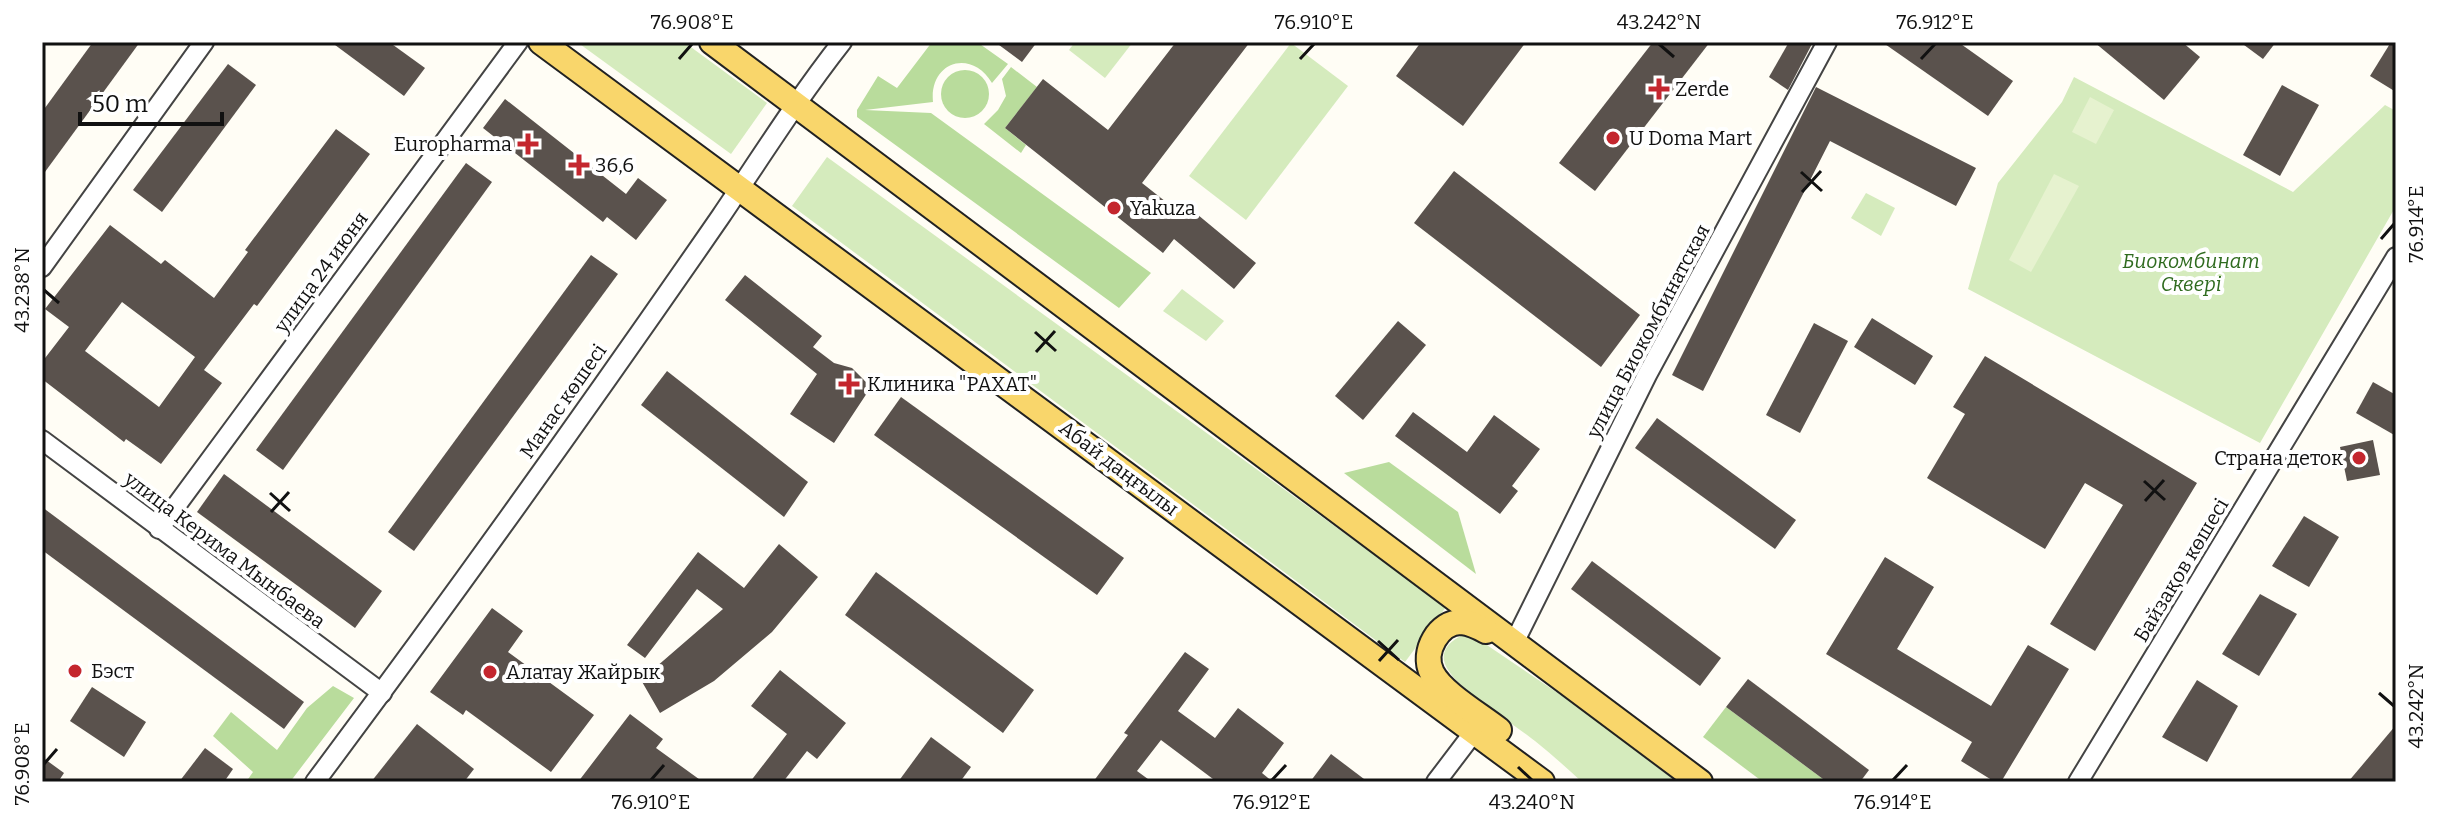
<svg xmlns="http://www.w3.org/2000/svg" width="2438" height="824" font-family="Bitter,serif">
<rect width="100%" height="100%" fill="#fffdf5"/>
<g fill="#d5ebbd">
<polygon points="577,42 684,42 767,103 731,154"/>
<polygon points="1075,42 1133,42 1105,78 1069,50"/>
<polygon points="1291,43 1348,86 1246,220 1189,176"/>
<polygon points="2074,77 2293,192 2385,105 2396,111 2396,206 2260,443 1968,289 1998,183 2062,102"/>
<polygon points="827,157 1446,607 1405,662 792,206"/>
<polygon points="1866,193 1895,208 1881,236 1851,218"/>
<polygon points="1182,289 1224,321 1206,341 1163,311"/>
<path d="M1461,636L1475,637L1574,704L1677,782H1582C1567,768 1551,754 1535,741C1514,724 1453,687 1445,664C1440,651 1450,641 1461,636Z"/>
</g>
<g fill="#b9dc9c">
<path d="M932,42H977L1008,64L992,83C971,48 929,62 933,102L865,110L931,113L1151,273L1119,308L857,117V110L878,76L897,88Z"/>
<polygon points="1011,67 1037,87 1005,128 1026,145 1021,153 984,124 998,110 1006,96 1002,79"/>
<circle cx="965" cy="94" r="24"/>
<polygon points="1389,462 1458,512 1476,574 1344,473"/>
<polygon points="333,686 354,698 290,782 246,782 253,772 213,736 231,712 277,750 307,708"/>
<polygon points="1726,707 1827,782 1763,782 1703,737"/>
</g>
<g fill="#e6f2cf">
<polygon points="2090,97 2114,110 2096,144 2072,132"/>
<polygon points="2054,174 2079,186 2031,272 2009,260"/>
</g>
<g fill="#5a524d" fill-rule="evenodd">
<polygon points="93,42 140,42 42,176 42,112"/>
<polygon points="331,42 389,42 425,68 404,96"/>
<polygon points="995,42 1037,42 1022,62"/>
<polygon points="1176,42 1250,42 1142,183 1180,213 1186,205 1256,263 1234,289 1174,239 1163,253 1005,128 1043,79 1108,130"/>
<polygon points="1421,42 1526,42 1463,126 1396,76"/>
<polygon points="1653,42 1710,42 1595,191 1559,163"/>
<polygon points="1789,42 1813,42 1788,90 1769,77"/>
<polygon points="1882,42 1958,42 2013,81 1988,116"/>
<polygon points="2094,42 2182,42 2200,57 2164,100"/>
<polygon points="2240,42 2276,42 2263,59"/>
<polygon points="2391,42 2396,42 2396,92 2370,76"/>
<polygon points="228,64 256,85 162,212 133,190"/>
<polygon points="2282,85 2319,105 2280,176 2243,155"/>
<polygon points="1816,87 1976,168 1956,206 1830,141 1703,391 1672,375"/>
<polygon points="505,99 626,194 638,178 667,200 636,240 607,217 603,222 483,128"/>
<path d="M336,129L370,154L257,306L254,304L204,370L222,383L161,464L126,439L124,442L42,379V362L69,327L45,309L110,225L161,264L165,260L214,298L248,252L245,250ZM122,302L195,357L159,407L85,351Z"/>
<polygon points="466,163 492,182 283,470 256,450"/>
<polygon points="1454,171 1640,315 1601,367 1414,223"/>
<polygon points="591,255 618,274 414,551 388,532"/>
<polygon points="745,275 822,336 813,347 834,363 852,368 871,387 834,443 790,414 817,374 725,300"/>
<polygon points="1872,318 1933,356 1915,385 1854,347"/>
<polygon points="1398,321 1426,345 1363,420 1335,396"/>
<polygon points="1814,323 1848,341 1800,433 1766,415"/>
<polygon points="1985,356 2197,483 2095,651 2050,624 2123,505 2085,483 2045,549 1927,478 1965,414 1953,407"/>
<polygon points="667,371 808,482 784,517 641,405"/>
<polygon points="2373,382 2396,395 2396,436 2356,413"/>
<polygon points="901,397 1124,558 1097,595 874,435"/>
<polygon points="1413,412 1467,452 1494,415 1540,449 1512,486 1518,491 1500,514 1395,436"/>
<polygon points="1657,418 1796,520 1775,549 1635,448"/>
<polygon points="2373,440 2380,475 2347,481 2340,447"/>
<polygon points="224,474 382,591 355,628 197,512"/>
<polygon points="42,507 304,702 284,729 42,550"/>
<polygon points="2304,516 2339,537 2309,587 2272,566"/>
<polygon points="779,544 818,577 772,632 714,681 660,713 641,680 723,609 697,589 645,658 627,645 698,552 744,588"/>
<polygon points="1885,557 1934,587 1897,649 1991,706 2028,645 2069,669 2001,782 1995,782 1961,761 1972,742 1826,654"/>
<polygon points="1592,561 1721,658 1700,686 1571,589"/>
<polygon points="876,572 1034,690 1003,733 845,615"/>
<polygon points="2260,594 2297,614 2259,676 2222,654"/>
<polygon points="492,608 523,631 508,652 594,715 551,772 466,710 463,715 430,692"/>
<polygon points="1185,652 1209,669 1178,711 1215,738 1238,708 1284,743 1262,773 1273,782 1217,782 1161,740 1137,771 1152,782 1093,782 1128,735 1124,733"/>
<polygon points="780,670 846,723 817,759 807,751 783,782 750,782 787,734 751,706"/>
<polygon points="1748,679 1869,770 1860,782 1827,782 1726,707"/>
<polygon points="2197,680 2238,706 2207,762 2162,737"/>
<polygon points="92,687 146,722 124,757 70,721"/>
<polygon points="630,714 663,739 656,748 703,782 578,782"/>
<polygon points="417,724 474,769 464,782 371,782"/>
<polygon points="2396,725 2396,782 2348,782"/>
<polygon points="931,737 971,767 960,782 898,782"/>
<polygon points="205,748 233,769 224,782 179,782"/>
<polygon points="1331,754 1368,782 1310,782"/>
<polygon points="42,757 64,773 58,782 42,782"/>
</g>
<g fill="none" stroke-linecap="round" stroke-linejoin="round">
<g stroke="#444" stroke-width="22">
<g id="minor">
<polyline points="42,267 204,42"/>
<polyline points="42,440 382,693"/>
<polyline points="159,529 518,42"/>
<polyline points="1514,643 1647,375 1827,42"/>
<path d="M315,782C454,596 589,407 721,216C761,157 798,98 842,42"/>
<polyline points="1436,782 1474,732"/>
<polyline points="2078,782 2396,257"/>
</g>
</g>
<g stroke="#222" stroke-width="28">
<g id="major">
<polyline points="541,42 1542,782"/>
<polyline points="712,42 1700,782"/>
<path d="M1486,631C1479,627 1470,623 1462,622C1439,621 1421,652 1432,673C1442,693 1480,715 1499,730"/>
</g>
</g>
<use href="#minor" stroke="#fff" stroke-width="18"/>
<use href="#major" stroke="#f9d66b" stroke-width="24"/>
</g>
<path fill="none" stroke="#111" stroke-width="3" d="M1659,44L1674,57M679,59L692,44M1300,59L1314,44M1921,59L1935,44M1801,172L1822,191M1802,192L1821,171M2381,239L2394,224M44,290L59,303M1035,332L1056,351M1036,352L1055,331M2144,481L2165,500M270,493L290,511M2145,501L2164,480M271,512L289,492M1378,641L1399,660M1379,661L1398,640M2379,693L2394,706M44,764L57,749M1518,767L1532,780M651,780L664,765M1272,780L1286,765M1893,780L1907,765"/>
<g fill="#c4262e" stroke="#fff" stroke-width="3">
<path d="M1655 77h8v8h8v8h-8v8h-8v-8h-8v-8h8z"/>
<circle cx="1613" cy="138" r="8"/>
<path d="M524 132h8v8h8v8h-8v8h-8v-8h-8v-8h8z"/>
<path d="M575 153h8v8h8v8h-8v8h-8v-8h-8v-8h8z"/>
<circle cx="1114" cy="208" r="8"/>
<path d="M845 372h8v8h8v8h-8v8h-8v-8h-8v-8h8z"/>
<circle cx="2359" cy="458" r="8"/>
<circle cx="75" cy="671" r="8"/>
<circle cx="490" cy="672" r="8"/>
</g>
<g text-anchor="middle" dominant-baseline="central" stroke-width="8" stroke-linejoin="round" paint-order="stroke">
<g font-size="20" fill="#111" stroke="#fff" text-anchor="start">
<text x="1675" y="89">Zerde</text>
<text x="1629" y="138">U Doma Mart</text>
<text x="512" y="144" text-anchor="end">Europharma</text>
<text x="595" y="165">36,6</text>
<text x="1130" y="208">Yakuza</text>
<text x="867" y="384">Клиника "РАХАТ"</text>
<text x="2343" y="458" text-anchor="end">Страна деток</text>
<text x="91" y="671">Бэст</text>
<text x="506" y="672">Алатау Жайрык</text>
</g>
<g font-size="20" font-style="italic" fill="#2f6b1f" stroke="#fff">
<text x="2191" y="261">Биокомбинат<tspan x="2191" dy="23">Сквері</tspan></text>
</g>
<g font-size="20" fill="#111" stroke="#fff">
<text transform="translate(321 272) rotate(-54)">улица 24 июня</text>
<text transform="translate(1648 331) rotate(-62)">улица Биокомбинатская</text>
<text transform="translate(563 401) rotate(-55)">Манас көшесі</text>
<text transform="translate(1119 468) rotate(37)">Абай даңғылы</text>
<text transform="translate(225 550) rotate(37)">улица Керима Мынбаева</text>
<text transform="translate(2181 570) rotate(-59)">Байзақов көшесі</text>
</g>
</g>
<rect width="2438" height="824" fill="none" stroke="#ffffff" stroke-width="88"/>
<path d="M80 112v12h142v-12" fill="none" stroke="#111111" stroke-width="4"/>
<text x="92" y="112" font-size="24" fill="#111111" stroke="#ffffff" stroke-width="6" paint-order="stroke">50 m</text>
<rect x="44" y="44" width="2350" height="736" fill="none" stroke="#111" stroke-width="3"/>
<g font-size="20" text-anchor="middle" fill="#111">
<text x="692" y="29">76.908°E</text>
<text x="1314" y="29">76.910°E</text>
<text x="1659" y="29">43.242°N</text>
<text x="1935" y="29">76.912°E</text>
<text transform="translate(2416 224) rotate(-90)" y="7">76.914°E</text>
<text transform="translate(22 290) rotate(-90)" y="7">43.238°N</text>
<text transform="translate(2416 706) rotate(-90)" y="7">43.242°N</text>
<text transform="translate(22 764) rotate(-90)" y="7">76.908°E</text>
<text x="651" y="809">76.910°E</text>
<text x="1272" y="809">76.912°E</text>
<text x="1532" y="809">43.240°N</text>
<text x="1893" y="809">76.914°E</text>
</g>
</svg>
